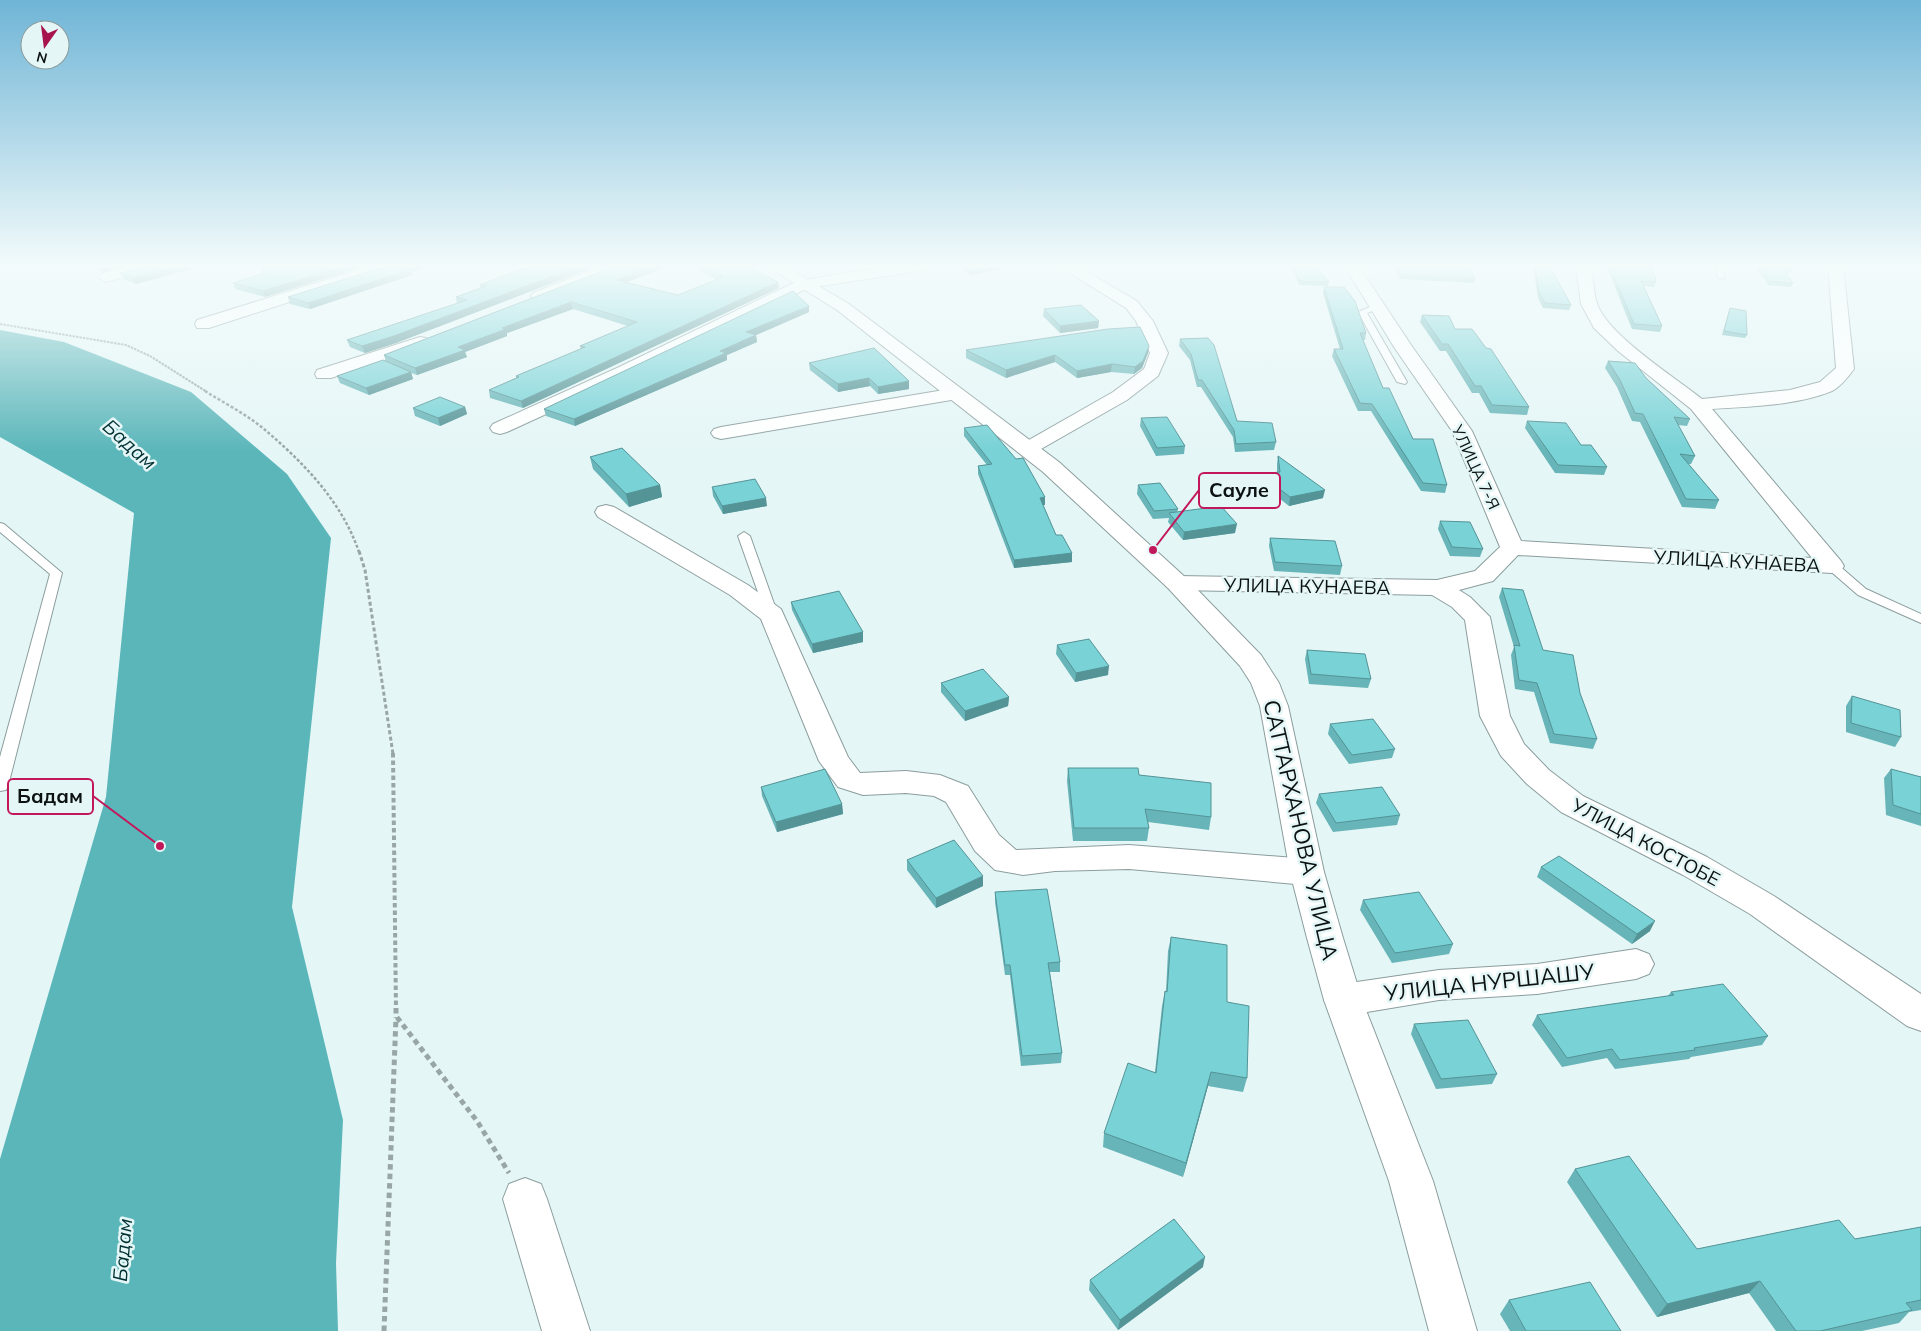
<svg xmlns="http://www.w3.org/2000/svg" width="1921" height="1331" font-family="Mulish,sans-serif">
<rect width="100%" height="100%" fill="#e5f6f7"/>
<polygon fill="#5bb6ba" points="0,330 64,342 191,392 287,474 331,538 292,907 343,1120 336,1263 338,1331 0,1331 0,1159 106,797 134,513 0,437"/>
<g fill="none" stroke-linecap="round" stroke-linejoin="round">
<g stroke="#8c9d9d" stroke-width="2">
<g id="lane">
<polygon points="1717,265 1725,265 1724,279 1717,277"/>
<polygon points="1813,265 1837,265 1840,267 1836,269"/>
<polygon points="1377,304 1381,306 1380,308 1367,313 1407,382 1405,384 1397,382 1358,312"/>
<polygon points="0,523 4,524 62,573 8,786 6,790 0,791 0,757 50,574 0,532"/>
<polygon points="744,532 750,536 778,615 777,618 767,618 766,615 738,536"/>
<polygon points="1832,562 1836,563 1866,589 1921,614 1921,623 1858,595 1828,569 1826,566 1828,563"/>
</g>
</g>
<g stroke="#8c9d9d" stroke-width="2">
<g id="street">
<polygon points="133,265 158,265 155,268 106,282 98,277 101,274"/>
<polygon points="374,265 397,265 394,268 209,328 197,328 195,324 197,320"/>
<polygon points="604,265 625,265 622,268 545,299 533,299 531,296 533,293"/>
<polygon points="897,265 933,265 925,270 808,288 629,376 507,432 500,434 493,432 490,428 493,424 617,368 798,281"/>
<polygon points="1057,265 1075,265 1137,301 1153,321 1168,353 1158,376 1127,400 1034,453 1027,455 1020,453 1017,449 1020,445 1113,392 1144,369 1150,353 1136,321 1126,308"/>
<path d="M1344,265H1358L1411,345L1472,431L1521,541L1812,558L1691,409L1618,351L1594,328L1581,304L1576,265H1592C1593,277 1593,292 1597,303C1606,334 1676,378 1702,399L1790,390L1820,382L1836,368L1828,265H1843L1854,369C1849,376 1840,387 1832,391C1795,406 1751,406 1712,409L1841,561L1844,566L1841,571L1832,573L1518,555L1493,581L1459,590L1470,597L1490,617L1510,716L1524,744L1549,770L1583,796L1707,857L1774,896L1921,994V1031L1907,1026L1750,914L1683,875L1561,812L1527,784L1501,756L1480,716L1465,620L1452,607L1432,595L1177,590L1168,588L1165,583L1168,578L1177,576L1437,580L1475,571L1500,547L1452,431L1394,347Z"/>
<polygon points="420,337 426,338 429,342 426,346 331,378 317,378 315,374 317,370"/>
<polygon points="956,388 963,390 966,394 963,398 721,439 714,437 711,433 714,429 721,427"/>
<polygon points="606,505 614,507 748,585 781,609 848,757 860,773 906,771 940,775 968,786 999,835 1016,850 1129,845 1307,859 1319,863 1324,872 1319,881 1307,885 1129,869 1055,871 1023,875 995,870 975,851 946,802 934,796 906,793 863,795 838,787 819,761 761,619 730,595 598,517 595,512 598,507"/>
<polygon points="1636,949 1649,954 1654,964 1649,974 1636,979 1537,994 1439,1000 1343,1016 1330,1011 1324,1000 1330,989 1343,984 1439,970 1537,964"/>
<polygon points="525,1178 541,1184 547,1199 590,1331 542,1331 503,1199 509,1184"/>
</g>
</g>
<g stroke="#8c9d9d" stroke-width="2">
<polygon id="secondary" points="765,265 783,265 849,304 1059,462 1186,578 1261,655 1279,683 1288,706 1324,872 1343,938 1362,1000 1433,1181 1477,1331 1429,1331 1389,1181 1324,1000 1307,938 1290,872 1260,706 1251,683 1240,666 1168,588 1043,472 837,310"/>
</g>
<polyline stroke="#99a6a6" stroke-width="2" stroke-dasharray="2.5 1" stroke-linecap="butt" points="0,324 126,345 150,356 207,392"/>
<path stroke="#99a6a6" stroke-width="2.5" stroke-dasharray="3 2" stroke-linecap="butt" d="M205,391C224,403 246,414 264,429C304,463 342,502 359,552"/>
<polyline stroke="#99a6a6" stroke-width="3" stroke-dasharray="4 2.5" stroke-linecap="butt" points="359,551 365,570 393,754"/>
<polyline stroke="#99a6a6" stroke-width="4" stroke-dasharray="4.5 3" stroke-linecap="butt" points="393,753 396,1010"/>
<g stroke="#99a6a6" stroke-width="5" stroke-dasharray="5.5 4" stroke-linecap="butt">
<polyline points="396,1008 396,1016 477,1121 509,1173"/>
<polyline points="384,1331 396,1017"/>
</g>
<use href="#lane" fill="#fff" fill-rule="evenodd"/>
<use href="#street" fill="#fff" fill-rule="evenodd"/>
<use href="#secondary" fill="#fff" fill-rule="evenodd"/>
</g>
<g fill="#67b5b8">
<polygon points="90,265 127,265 103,272 91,267"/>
<polygon points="150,265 205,265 136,284 123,279 120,273"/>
<polygon points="261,265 368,265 265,297 235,289 233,283 264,273"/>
<polygon points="390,265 433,265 411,272 412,275 310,309 290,304 288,297"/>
<polygon points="532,265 599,265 396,343 365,353 350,347 347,340 457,304 456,297 481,288 480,285"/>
<polygon points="618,265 671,265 626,282 678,295 717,280 689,265 748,265 779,288 523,408 490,398 489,390 516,378 516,376 581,349 580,346 628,326 573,309 507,333 507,336 465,352 467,357 417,375 411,373 413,379 369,395 340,383 337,376 386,362 384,355"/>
<polygon points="953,265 1014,265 1014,266 971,275"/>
<polygon points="1290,265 1315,265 1329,282 1328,286 1299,285"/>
<polygon points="1394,265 1468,265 1475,279 1474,283 1400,279"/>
<polygon points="1533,265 1549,265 1571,305 1569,310 1543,308 1538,298"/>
<polygon points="1606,265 1652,265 1656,282 1654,287 1644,286 1662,326 1660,332 1632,329"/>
<polygon points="1754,265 1790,265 1793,269 1791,273 1786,273 1793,283 1791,287 1768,285"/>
<polygon points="1324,287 1366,333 1365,340 1363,340 1383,388 1413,439 1447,485 1445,493 1421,491 1371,411 1358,411 1332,356 1334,349 1340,349 1323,293"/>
<polygon points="809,306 809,312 756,335 757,342 727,355 727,360 575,426 546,416 544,409"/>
<polygon points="1044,309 1099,321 1098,328 1060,333 1043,316"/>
<polygon points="1729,311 1747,335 1745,338 1722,335"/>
<polygon points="1422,315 1455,329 1529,407 1527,415 1490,413 1479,393 1472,393 1446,351 1440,351 1420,322"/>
<polygon points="1208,338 1237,421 1276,442 1274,450 1235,452 1233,437 1201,387 1197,387 1190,360 1179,346 1180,339"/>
<polygon points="966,350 1148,353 1142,368 1134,374 1111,372 1077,378 1055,362 1006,378 966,358"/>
<polygon points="1608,361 1646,378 1690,419 1687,426 1678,425 1695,456 1691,464 1688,464 1719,500 1715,509 1682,507 1640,422 1632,421 1617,387 1605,368"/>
<polygon points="809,363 909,389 878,394 870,386 838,392 810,370"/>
<polygon points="465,407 467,414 440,426 415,416 413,408"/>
<polygon points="1141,418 1185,446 1184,454 1156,456 1140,426"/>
<polygon points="1527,421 1581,445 1607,467 1604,475 1555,473 1525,428"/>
<polygon points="964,428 1045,497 1045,505 1043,505 1056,535 1072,553 1072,562 1014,568 978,474 978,466 987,465 964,436"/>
<polygon points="1278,456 1323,498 1289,506 1258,482 1260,474 1277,473 1277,464"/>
<polygon points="590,457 660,485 662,497 629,507 593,469"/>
<polygon points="1138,485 1178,509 1177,512 1235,533 1183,540 1168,522 1169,518 1153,519 1137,494"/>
<polygon points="712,487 767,506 723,514 713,496"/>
<polygon points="1440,521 1483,549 1480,557 1450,556 1438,529"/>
<polygon points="1270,538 1342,566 1340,575 1274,571 1269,546"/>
<polygon points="1502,588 1543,650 1580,693 1597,739 1593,749 1550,743 1534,692 1515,689 1511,655 1514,647 1499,597"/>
<polygon points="791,602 863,632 863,642 813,653 792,610"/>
<polygon points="1057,645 1108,675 1075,682 1056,654"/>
<polygon points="1307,650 1371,679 1368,688 1309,684 1305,659"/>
<polygon points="941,683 1009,697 1008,706 965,721 941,692"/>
<polygon points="1852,696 1901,737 1895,747 1846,732 1846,706"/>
<polygon points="1330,724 1395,749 1392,758 1349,764 1328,734"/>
<polygon points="1068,768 1139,775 1211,817 1209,830 1148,822 1149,828 1147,841 1073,841 1067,781"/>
<polygon points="1891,769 1921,777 1921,826 1886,815 1884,778"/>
<polygon points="761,787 842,804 843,814 777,832 762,796"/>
<polygon points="1319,794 1400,815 1397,825 1333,832 1316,803"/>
<polygon points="907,860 983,886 936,908 907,870"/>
<polygon points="1541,867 1650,931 1632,944 1537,877"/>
<polygon points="995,892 1060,962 1060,972 1050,972 1062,1053 1061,1063 1021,1066 1010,975 1005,975 995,902"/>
<polygon points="1363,900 1453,944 1449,954 1392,963 1360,910"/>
<polygon points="1171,937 1227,1002 1247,1078 1243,1092 1208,1086 1183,1177 1103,1147 1104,1133 1155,1072 1162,1006 1165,991 1166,992 1168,951"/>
<polygon points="1671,992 1768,1036 1762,1045 1691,1057 1689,1059 1615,1069 1607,1058 1562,1067 1532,1025 1537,1015 1668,996"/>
<polygon points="1414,1024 1497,1074 1492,1084 1436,1089 1411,1034"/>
<polygon points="1575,1169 1697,1249 1855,1239 1921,1227 1921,1310 1909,1312 1899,1323 1862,1331 1776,1331 1749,1293 1657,1317 1567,1182"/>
<polygon points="1203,1267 1118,1330 1089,1290 1090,1280"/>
<polygon points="1509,1300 1621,1331 1510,1331 1500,1314"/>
</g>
<g fill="#549396">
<polygon points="103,265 127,265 103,272 100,266"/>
<polygon points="181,265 205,265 136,284 133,278"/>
<polygon points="347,265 368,265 265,297 263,291"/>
<polygon points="414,265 433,265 411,272 412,275 310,309 308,303"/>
<polygon points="582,265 599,265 396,343 365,353 362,346"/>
<polygon points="654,265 671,265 617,286 616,280"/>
<polygon points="1001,265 1014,265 1014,266 971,275 971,271"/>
<polygon points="778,282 779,288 523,408 521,401"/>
<polygon points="571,302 573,309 507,333 507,336 465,352 467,357 417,375 415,368 458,347 502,328"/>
<polygon points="809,306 809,312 747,339 746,332"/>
<polygon points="1099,321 1098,328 1060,333 1060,326"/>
<polygon points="756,335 757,342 727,355 727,360 575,426 574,419 720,351"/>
<polygon points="1149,346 1148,353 1142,368 1134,374 1135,367"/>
<polygon points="1055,355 1055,362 1006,378 1006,370"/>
<polygon points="1112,364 1111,372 1077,378 1077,371"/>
<polygon points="411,372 413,379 369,395 366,388"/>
<polygon points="869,378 870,386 838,392 838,384"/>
<polygon points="909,381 909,389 878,394 878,387"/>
<polygon points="465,407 467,414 440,426 438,418"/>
<polygon points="660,485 662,497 629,507 626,494"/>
<polygon points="1325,490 1323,498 1289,506 1290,497"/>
<polygon points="1045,497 1045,505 1039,506 1040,498"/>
<polygon points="766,498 767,506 723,514 722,506"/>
<polygon points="1237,524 1235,533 1183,540 1184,532"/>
<polygon points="1072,553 1072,562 1014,568 1014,560"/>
<polygon points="863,632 863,642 813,653 812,644"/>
<polygon points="1109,666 1108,675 1075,682 1076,673"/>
<polygon points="1009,697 1008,706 965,721 965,711"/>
<polygon points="842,804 843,814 777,832 776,822"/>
<polygon points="983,876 983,886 936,908 936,898"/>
<polygon points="1655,921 1650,931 1632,944 1637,934"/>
<polygon points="1211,1072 1208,1086 1183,1177 1186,1163"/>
<polygon points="1205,1257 1203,1267 1118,1330 1120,1320"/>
<polygon points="1760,1281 1749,1293 1657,1317 1667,1304"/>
</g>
<g fill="#78d2d6" stroke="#549396">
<polygon points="150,265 181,265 133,278 120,273"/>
<polygon points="261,265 347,265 263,291 233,283 264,273"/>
<polygon points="390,265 414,265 405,268 411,269 308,303 288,297"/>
<polygon points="532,265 582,265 394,336 362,346 347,340 467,300 456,297 486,286 480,285"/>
<polygon points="618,265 654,265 616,280 678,295 723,277 700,265 748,265 759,272 778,282 521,401 489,390 519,377 516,376 585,347 580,346 637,322 571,302 502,328 506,329 458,347 465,350 415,368 384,355"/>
<polygon points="960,265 1001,265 971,271"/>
<polygon points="1292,265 1315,265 1329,282 1300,281"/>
<polygon points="1397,265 1468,265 1475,279 1401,274"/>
<polygon points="1535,265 1549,265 1571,305 1545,303 1539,292"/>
<polygon points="1609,265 1652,265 1656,282 1641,281 1662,326 1634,324"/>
<polygon points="1759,265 1790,265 1793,269 1783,268 1793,283 1770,281"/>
<polygon points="1324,287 1344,287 1355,301 1366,333 1360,333 1383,388 1389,388 1413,439 1433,439 1447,485 1423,483 1372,404 1360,403 1334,349 1343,349"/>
<polygon points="793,291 809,306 746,332 756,335 720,351 726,353 574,419 544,409"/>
<polygon points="1081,305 1099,321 1060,326 1044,309"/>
<polygon points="1730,308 1746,311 1747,335 1724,331"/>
<polygon points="1422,315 1449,316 1455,329 1472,329 1486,348 1491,349 1529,407 1492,405 1481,386 1475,386 1448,344 1442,344"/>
<polygon points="1140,327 1149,346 1143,361 1135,367 1112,364 1077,371 1055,355 1006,370 966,350 1108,329"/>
<polygon points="1208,338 1214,345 1237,421 1272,423 1276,442 1236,444 1234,430 1202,380 1198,380 1191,354 1180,339"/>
<polygon points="874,348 909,381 878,387 869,378 838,384 809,363"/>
<polygon points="383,360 411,372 366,388 337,376"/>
<polygon points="1608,361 1635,363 1646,378 1690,419 1674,417 1695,456 1680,454 1719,500 1686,499 1643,414 1635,413 1620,380"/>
<polygon points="440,397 465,407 438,418 413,408"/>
<polygon points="1167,417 1185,446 1157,448 1141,418"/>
<polygon points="1527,421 1566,423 1581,445 1591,445 1607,467 1558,465"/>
<polygon points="987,425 1016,459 1023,458 1045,497 1040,498 1056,535 1062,535 1072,553 1014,560 978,466 992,464 964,428"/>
<polygon points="622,448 660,485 626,494 590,457"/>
<polygon points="1278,456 1325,490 1290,497 1260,474 1280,472"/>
<polygon points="755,479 766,498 722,506 712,487"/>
<polygon points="1160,483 1178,509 1154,511 1138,485"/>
<polygon points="1221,506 1237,524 1184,532 1169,513"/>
<polygon points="1440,521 1470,522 1483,549 1452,547"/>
<polygon points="1270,538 1335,541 1342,566 1275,562"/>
<polygon points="1502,588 1523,590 1543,650 1573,655 1580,693 1597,739 1554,734 1537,683 1519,680 1514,645 1520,646"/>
<polygon points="839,591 863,632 812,644 791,602"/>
<polygon points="1089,639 1109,666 1076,673 1057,645"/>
<polygon points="1307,650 1365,654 1371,679 1311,674"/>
<polygon points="983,669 1009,697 965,711 941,683"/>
<polygon points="1852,696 1900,710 1901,737 1851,723"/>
<polygon points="1373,719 1395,749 1352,755 1330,724"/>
<polygon points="1068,768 1138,768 1139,775 1211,783 1211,817 1145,809 1149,828 1074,828"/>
<polygon points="825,769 842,804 776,822 761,787"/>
<polygon points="1891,769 1921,777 1921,814 1893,805"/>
<polygon points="1382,787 1400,815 1336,823 1319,794"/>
<polygon points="954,840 983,876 936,898 907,860"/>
<polygon points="1559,856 1655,921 1637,934 1541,867"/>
<polygon points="1047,889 1060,962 1048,963 1062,1053 1022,1056 1010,965 1005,965 995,892"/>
<polygon points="1419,892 1453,944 1395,953 1363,900"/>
<polygon points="1171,937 1227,945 1227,1002 1249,1006 1247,1078 1211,1072 1186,1163 1104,1133 1128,1063 1156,1073 1165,991 1167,992"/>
<polygon points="1723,984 1768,1036 1694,1048 1695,1050 1620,1060 1612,1049 1567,1058 1537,1015 1674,995 1671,992"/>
<polygon points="1468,1020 1497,1074 1441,1079 1414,1024"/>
<polygon points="1629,1156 1697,1249 1839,1220 1855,1239 1921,1227 1921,1300 1906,1303 1912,1310 1820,1331 1796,1331 1760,1281 1667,1304 1575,1169"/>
<polygon points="1174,1219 1205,1257 1120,1320 1090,1280"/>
<polygon points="1590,1282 1621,1331 1526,1331 1509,1300"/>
</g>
<linearGradient id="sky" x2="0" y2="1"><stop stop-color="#6fb5d6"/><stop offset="0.59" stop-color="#f3fbfb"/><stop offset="1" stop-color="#f3fbfb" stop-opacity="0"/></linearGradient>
<rect width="1921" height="451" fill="url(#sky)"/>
<g text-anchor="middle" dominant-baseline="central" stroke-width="5" stroke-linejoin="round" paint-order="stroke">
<g font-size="16" fill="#0c1212" stroke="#e5f6f7">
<text transform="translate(1476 467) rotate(65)">УЛИЦА 7-Я</text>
</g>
<g font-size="19" fill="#0c1212" stroke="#e5f6f7">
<text transform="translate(1737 561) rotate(3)">УЛИЦА КУНАЕВА</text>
<text transform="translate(1307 586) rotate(1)">УЛИЦА КУНАЕВА</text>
<text transform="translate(1646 842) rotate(28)">УЛИЦА КОСТОБЕ</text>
</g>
<g font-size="20" font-style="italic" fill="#023032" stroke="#e5f6f7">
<text transform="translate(130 444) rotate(42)">Бадам</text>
<text transform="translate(122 1250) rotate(-85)">Бадам</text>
</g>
<g font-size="22" fill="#0c1212" stroke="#e5f6f7">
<text transform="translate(1301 830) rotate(77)">САТТАРХАНОВА УЛИЦА</text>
<text transform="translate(1489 982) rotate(-6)">УЛИЦА НУРШАШУ</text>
</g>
</g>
<path fill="none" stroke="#c2185b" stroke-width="2" d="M1153 550L1199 490M160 846L93 796"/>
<g fill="#c2185b" stroke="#e5f6f7" stroke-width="2">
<circle cx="1153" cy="550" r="5"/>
<circle cx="160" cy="846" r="5"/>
</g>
<g fill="#e5f6f7" stroke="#c2185b" stroke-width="2">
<rect x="1199" y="473" width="81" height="35" rx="5"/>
<rect x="8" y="779" width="85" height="35" rx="5"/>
</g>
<g font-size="20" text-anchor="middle" font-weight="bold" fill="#0c1212">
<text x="1239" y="497">Сауле</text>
<text x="50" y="803">Бадам</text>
</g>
<g transform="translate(45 45) rotate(194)"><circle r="24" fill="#e5f6f7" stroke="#8e9b9b"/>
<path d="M0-4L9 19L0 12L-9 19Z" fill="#a7134c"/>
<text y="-8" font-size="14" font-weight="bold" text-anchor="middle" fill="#0c1212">N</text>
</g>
</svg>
